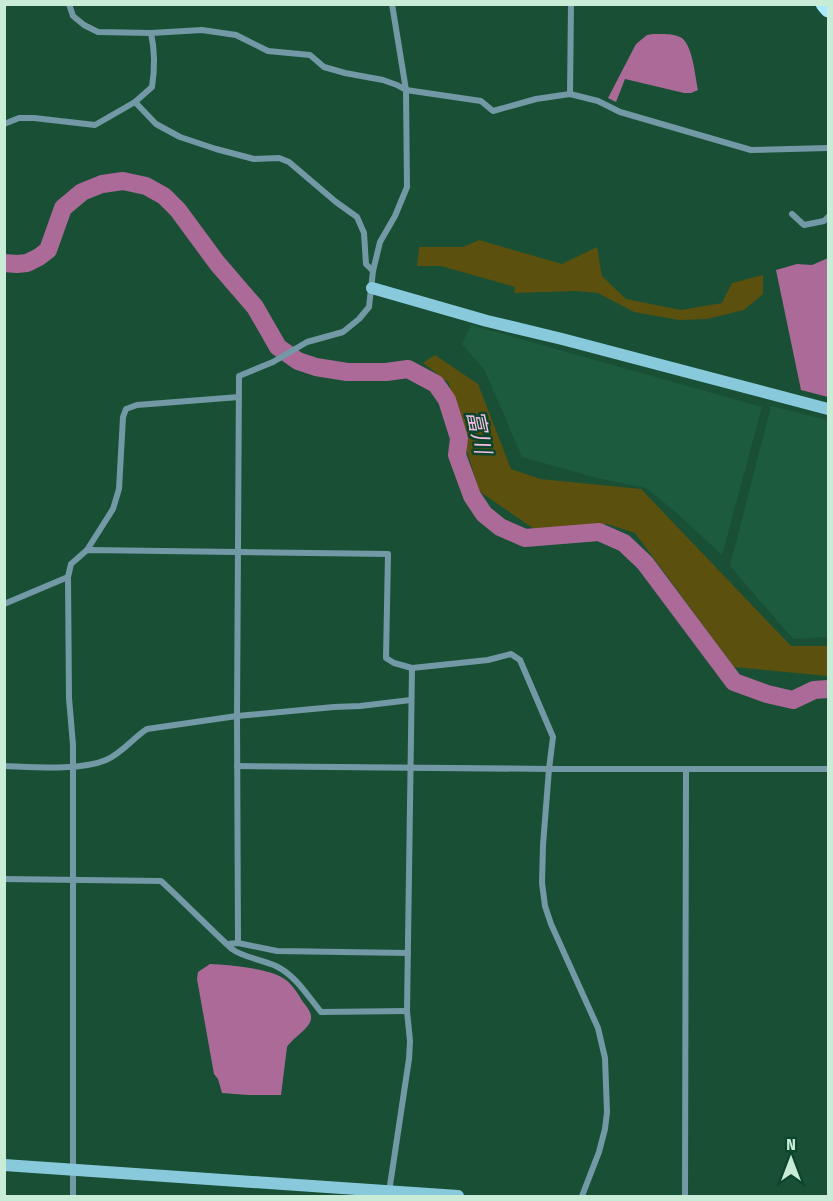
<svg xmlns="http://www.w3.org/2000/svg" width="833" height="1201" font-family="'Fira Sans Condensed','Noto Sans JP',sans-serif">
<rect width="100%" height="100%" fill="#195035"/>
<g fill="#1c5b3d">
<polygon points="471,325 762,407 722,555 670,507 646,488 597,478 522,457 485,371 462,344"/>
<polygon points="771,406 828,420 828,637 793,639 730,566"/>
</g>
<g fill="#5b500e">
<polygon points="479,240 562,264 597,247 602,276 626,299 681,310 722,303 732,283 763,275 763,294 744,310 707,319 679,320 634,312 598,293 576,291 514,293 515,287 441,266 417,266 419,247 463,247"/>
<polygon points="435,355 478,384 511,469 540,479 641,489 791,646 828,646 828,676 734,667 635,533 607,524 534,529 479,491 454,408 449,383 423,363"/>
</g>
<g fill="#ab6a98">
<path d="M653,34C662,34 674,33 682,38C693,47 695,76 698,90L691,93H684L625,79L616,102L608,98L636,44L647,35Z"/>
<polygon points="828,258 828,397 801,390 776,270 797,264 812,265"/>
<path d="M210,964C229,965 267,968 283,978C292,983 298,994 303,1002C307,1007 312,1013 311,1019C310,1028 293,1038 287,1047L281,1095H248L222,1093L218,1079L214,1074L197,979L198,972Z"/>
</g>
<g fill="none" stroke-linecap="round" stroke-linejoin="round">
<polyline stroke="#ab6a98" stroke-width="18" points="4,263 17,264 27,263 39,257 48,250 63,208 82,192 102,184 123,181 146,186 164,196 178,210 217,263 255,307 278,347 298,361 316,367 347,372 386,372 408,369 436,384 447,400 459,438 457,455 472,496 484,514 500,527 525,538 599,532 624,543 645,563 734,682 767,694 793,700 814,690 828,689"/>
<g stroke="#7299a5" stroke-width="6">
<polyline points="69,4 73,16 84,25 98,32 151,33 202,30 236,35 268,51 310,55 324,67 345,73 383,80 397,85 406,90 481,101 493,111 536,99 570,94 598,101 620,112 751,150 828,148"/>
<polyline points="570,94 571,4"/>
<path d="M135,102L152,87C155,68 155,51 151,33"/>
<polyline points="4,124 19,118 34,118 95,125 135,102 156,124 180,137 216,149 254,159 279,158 289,162 336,202 357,217 364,233 366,264 373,271"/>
<polyline points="792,214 804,225 824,221 828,217"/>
<polyline points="87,550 113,509 119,489 123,417 126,409 137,405 239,397"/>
<polyline points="68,577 69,698 73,745 73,1196"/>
<polyline points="4,604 68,577 71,564 87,550 388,554 386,658 394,663 412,668 407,1011 410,1041 409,1059 389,1192"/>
<polyline points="412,668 488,660 511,654 520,660 553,737 549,769 543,845 542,883 545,906 551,924 598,1028 605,1058 607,1112 605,1129 599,1152 582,1196"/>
<path d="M4,766C33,767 80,771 106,760C122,753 133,738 147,729L237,716L334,707L360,706L411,700"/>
<polyline points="237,766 549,769 828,769"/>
<path d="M4,879L161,881C185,903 208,927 232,949C242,957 263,960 276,966C296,976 307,995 321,1012L407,1011"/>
<polyline points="238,943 237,716 239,376 273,362 307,342 343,332 359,319 369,307 373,271 380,242 395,216 407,187 406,90 392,4"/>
<polyline points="228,944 238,943 277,951 408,953"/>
<polyline points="685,1196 686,769"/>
</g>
<g stroke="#88c9dc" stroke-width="12">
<polyline points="372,288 487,321 562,339 828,409"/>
<polyline points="4,1165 458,1196"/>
</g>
<polyline stroke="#a9eafe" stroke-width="15" points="823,4 828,10"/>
</g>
<g text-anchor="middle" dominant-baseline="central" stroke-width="5" stroke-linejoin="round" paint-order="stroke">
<g font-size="22" font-style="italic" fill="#f6bee4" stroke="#0b452b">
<text transform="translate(479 432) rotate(78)">富川</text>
</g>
</g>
<rect width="833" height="1201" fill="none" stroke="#c9ecd7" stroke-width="12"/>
<g transform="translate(791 1159)" stroke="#0b452b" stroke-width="4.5" paint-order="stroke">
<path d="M0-4.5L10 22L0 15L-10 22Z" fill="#c9ecd7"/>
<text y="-9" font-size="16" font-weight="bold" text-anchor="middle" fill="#c9ecd7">N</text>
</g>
</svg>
